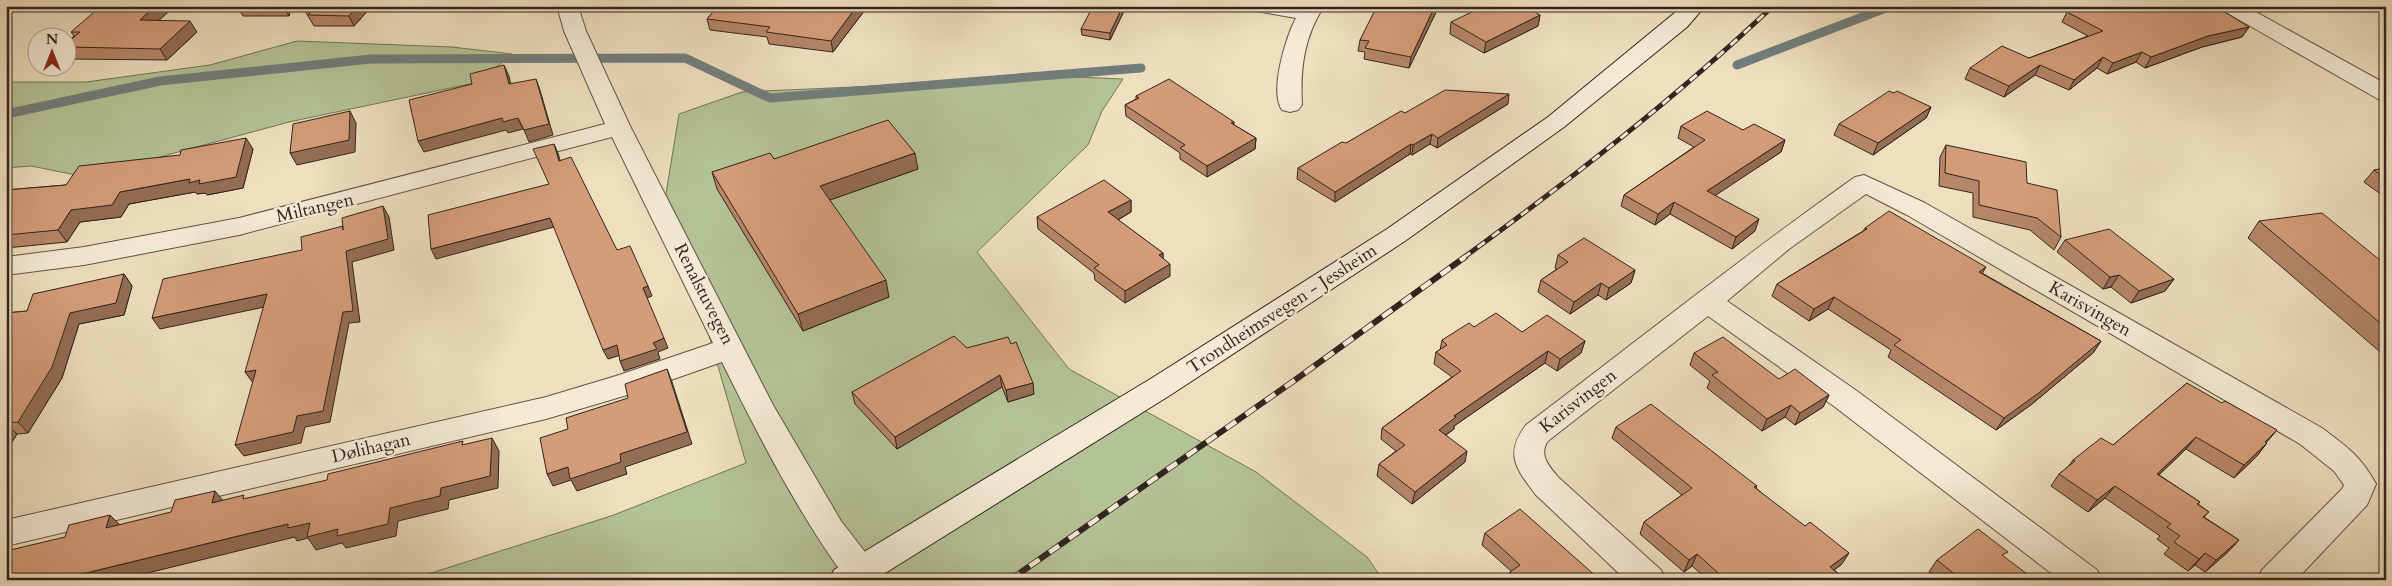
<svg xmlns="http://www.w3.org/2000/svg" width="2392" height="586" font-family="Cardo,serif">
<rect width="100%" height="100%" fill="#eedfbf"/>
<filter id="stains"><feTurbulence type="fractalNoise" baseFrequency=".004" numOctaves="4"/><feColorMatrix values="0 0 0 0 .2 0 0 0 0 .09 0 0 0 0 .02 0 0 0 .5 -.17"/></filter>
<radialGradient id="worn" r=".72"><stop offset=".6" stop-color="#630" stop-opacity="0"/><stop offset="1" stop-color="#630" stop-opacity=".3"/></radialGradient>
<g fill="#b4c396" stroke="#73745a">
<polygon points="297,41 452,47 512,54 479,82 289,122 86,177 31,166 6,168 6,82 86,82 210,65"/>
<polygon points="1077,77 1123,79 1102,111 1088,145 977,252 1069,369 1256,472 1367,557 1383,580 409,580 611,516 746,463 704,318 665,200 679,114 742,92"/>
</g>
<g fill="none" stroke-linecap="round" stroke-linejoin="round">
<g stroke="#727e7d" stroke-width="9">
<polyline points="1737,65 1891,6"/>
<polyline points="6,114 160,81 371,59 685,58 770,98 1141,68"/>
</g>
<g stroke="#615347" stroke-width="2">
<g id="minor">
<path d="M557,6H578L586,31L631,128L773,405L841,521L872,561L877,571L873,580H847C798,513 759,437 722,362L634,393L546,419L6,546V520L546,397L616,376L713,343L612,137L239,235L84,265L6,275V257L84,247L239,218L605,124L564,31Z"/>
<path d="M1247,6H1324C1304,37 1300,69 1302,105L1298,110L1290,112L1282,110C1269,91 1286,37 1296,18L1250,10Z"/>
<polygon points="2219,6 2245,6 2386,84 2386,101 2378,99 2222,10"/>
<path d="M1864,175L1925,203L2322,428C2346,446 2361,456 2376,484L2367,505L2296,580H2257L2262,570L2342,489L2344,485L2334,471L2300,444L1907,215L1866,194L1789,249L1727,301L1857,391L2097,570L2102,580H2060L1835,407L1708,316L1548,441C1538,455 1550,467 1558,477L1661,570L1666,580H1626L1536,495C1516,469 1504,454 1526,425C1636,342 1743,256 1855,177Z"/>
</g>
</g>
<g stroke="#32241f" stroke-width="2">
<polygon id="secondary" points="1683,6 1705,6 1687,27 1564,127 1405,241 1172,394 874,580 829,580 834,570 1152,378 1387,229 1548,117"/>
</g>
<use href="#minor" fill="#f4ead5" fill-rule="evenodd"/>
<use href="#secondary" fill="#f4ead5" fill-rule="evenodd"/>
<g stroke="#32241f" stroke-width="5">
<path id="rail-far1" d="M1463,258C1571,179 1676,98 1773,6"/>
</g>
<g stroke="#32241f" stroke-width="6">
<polyline id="rail" points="1010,580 1295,380 1465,257"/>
</g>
<use href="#rail-far1" stroke="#f4ead5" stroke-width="3" stroke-dasharray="9" stroke-linecap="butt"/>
<use href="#rail" stroke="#f4ead5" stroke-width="4.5" stroke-dasharray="12" stroke-linecap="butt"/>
</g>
<g fill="#b68668" stroke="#32241f">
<polygon points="175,6 159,20 197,32 167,60 69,59 68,56 68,42 74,36 71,32"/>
<polygon points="237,6 372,6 354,26 314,26 305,11 291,8 289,16 243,16"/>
<polygon points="718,6 868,6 833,52 769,44 767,37 710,30 707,19"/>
<polygon points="1439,6 1409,68 1364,59 1365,52 1358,51 1360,40"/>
<polygon points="1124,11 1110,40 1082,35 1081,29"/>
<polygon points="2067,12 2249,27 2242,37 2202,47 2145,68 2136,62 2107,74 2097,68 2069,90 2035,75 2004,97 1965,79 1970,68 2029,58 2088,36 2062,22"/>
<polygon points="1540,15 1538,26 1484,53 1450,34 1451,22"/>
<polygon points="1894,93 1931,107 1926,118 1873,155 1834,135 1839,124"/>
<polygon points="1136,96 1234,122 1234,125 1256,138 1255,149 1207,177 1180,159 1180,153 1126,116 1125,105 1136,99"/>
<polygon points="1508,104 1437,148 1430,144 1412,155 1410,154 1335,202 1297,179 1298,168 1405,113"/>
<polygon points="1681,126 1743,130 1785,140 1781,152 1715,195 1755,231 1732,249 1670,214 1655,225 1621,206 1624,195 1694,147 1678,138"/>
<polygon points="1946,145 2027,183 2061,237 2054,250 2030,230 1973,217 1973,193 1939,186 1940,157"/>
<polygon points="253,149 243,188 207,195 205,193 197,194 195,192 129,204 121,217 80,222 67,242 6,248 6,190 66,185"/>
<polygon points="774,159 918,169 830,200 889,297 803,331 717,189 712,172"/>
<polygon points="2386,168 2386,198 2364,182 2374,170"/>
<polygon points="1131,200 1131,212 1118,220 1163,253 1163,259 1170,276 1125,303 1095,280 1094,273 1038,229 1037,217"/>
<polygon points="2259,221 2386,265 2386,357 2248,238"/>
<polygon points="1865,228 1982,273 2101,341 2093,353 2032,404 1996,430 1888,357 1891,350 1828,309 1809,321 1772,296 1777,284 1863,231"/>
<polygon points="2065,240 2174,279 2165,291 2131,303 2111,287 2103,289 2057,252"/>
<polygon points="1558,255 1635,270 1631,283 1606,300 1598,295 1570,314 1538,292 1541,280 1557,269 1555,268"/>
<polygon points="124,274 132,286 124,315 79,324 62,378 28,433 17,434 6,452 6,313 27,311"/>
<polygon points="1474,327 1522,332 1585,341 1581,353 1557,371 1545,363 1454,426 1454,429 1446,435 1465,462 1412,504 1377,476 1379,464 1396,451 1381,439 1382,428 1452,377 1434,364 1436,352 1440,350 1442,340"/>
<polygon points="967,348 1034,394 1008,402 1002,387 897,449 855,404 852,392"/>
<polygon points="1694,353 1779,379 1829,395 1823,407 1795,425 1785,417 1762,431 1707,388 1710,381 1690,365"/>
<polygon points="2187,383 2266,443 2257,456 2234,478 2186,449 2159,475 2200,502 2198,504 2209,512 2204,517 2239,540 2228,552 2205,572 2195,565 2188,571 2164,554 2169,548 2157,539 2160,536 2105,498 2088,512 2051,486 2059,474 2068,467 2073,460 2113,445"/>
<polygon points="1616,427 1757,486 1756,488 1842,564 1834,570 1846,580 1708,580 1692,566 1684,572 1640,534 1644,522 1682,495 1612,438"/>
<polygon points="1485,533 1597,580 1507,580 1510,572 1511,571 1482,545"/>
<polygon points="1937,560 2035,580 1939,580 1929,572"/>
</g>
<g fill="#946d55" stroke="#32241f">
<polygon points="155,6 175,6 147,31 140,20"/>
<polygon points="283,6 290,6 291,8 289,16"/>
<polygon points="357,6 372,6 354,26 349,16"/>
<polygon points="857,6 868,6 833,52 831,41"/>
<polygon points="1123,6 1124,11 1110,40 1110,33"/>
<polygon points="1435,6 1439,6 1409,68 1411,57"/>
<polygon points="6,8 10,13 6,15"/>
<polygon points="1540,15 1538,26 1484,53 1486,42"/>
<polygon points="190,21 197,32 167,60 160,49"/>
<polygon points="2249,27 2242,37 2202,47 2145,68 2151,57 2208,36"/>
<polygon points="2142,52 2136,62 2107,74 2113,63"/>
<polygon points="2103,57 2097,68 2069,90 2074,80"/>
<polygon points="504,65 509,76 513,95 509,84"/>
<polygon points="2040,65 2035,75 2004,97 2009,86"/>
<polygon points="536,79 540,90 553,135 529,142 524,130"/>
<polygon points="1509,94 1508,104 1437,148 1438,138"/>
<polygon points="1931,107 1926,118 1873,155 1878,143"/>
<polygon points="350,111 356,123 355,152 297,165 290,153"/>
<polygon points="502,118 518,118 523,129 508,133 506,130 424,152 418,141"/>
<polygon points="1432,134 1430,144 1412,155 1413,145"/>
<polygon points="246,138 253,149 243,188 207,195 205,193 197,194 195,192 129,204 121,217 80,222 67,242 58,230 71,210 120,192 190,179"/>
<polygon points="1256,138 1255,149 1207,177 1207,166"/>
<polygon points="1785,140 1781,152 1704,203 1707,191"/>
<polygon points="554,144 558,153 563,170 559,161"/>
<polygon points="1411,144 1410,154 1335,202 1335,192"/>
<polygon points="915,153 918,169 824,202 820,186"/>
<polygon points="1131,200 1131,212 1109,225 1108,212"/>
<polygon points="1674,202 1670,214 1655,225 1658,214"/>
<polygon points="383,206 389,217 394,250 352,262 360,322 349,323 330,422 305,427 301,443 244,456 235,445 297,416 346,251"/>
<polygon points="550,218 554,227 436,259 431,249"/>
<polygon points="1759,219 1755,231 1732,249 1736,237"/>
<polygon points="1163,253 1163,265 1159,255"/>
<polygon points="1170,264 1170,276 1125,303 1125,291"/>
<polygon points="1986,267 1979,279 1979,272"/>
<polygon points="1635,270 1631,283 1606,300 1609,288"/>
<polygon points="124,274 132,286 124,315 79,324 62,378 28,433 18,422 70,313"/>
<polygon points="2119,275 2111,287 2103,289 2110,277"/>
<polygon points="2174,279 2165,291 2131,303 2139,291"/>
<polygon points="886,280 889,297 803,331 798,314"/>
<polygon points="1601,283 1598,295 1570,314 1574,302"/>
<polygon points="648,286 652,296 647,298 643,288"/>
<polygon points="267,294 274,305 160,329 152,318"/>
<polygon points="1834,297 1828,309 1809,321 1814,309"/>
<polygon points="664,338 668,348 658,352 660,359 624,371 620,361 653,343"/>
<polygon points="1585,341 1581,353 1557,371 1560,359"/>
<polygon points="2101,341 2093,353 2032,404 1996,430 2004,418"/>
<polygon points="617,345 621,355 608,359 603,350"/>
<polygon points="1548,351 1545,363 1454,426 1454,429 1437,441 1439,430 1454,416"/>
<polygon points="667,369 672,382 692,444 625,467 627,474 577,491 571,480 553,486 547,474 568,467 620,454"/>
<polygon points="256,370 253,383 245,372"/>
<polygon points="1000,375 1002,387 897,449 895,437"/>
<polygon points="1033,383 1034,394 1008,402 1006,390"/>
<polygon points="1829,395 1823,407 1795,425 1800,413"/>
<polygon points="1791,405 1785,417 1762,431 1767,419"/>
<polygon points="6,423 17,434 6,452"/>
<polygon points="2277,430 2266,443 2265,442"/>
<polygon points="2196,437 2186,449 2147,486 2157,474"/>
<polygon points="492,438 499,451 498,488 449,500 448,509 398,521 396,536 346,548 342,543 316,550 308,538 297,541 295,537 119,580 57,580 288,524 310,523 390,508 441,488"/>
<polygon points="2267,443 2257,456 2234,478 2244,465"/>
<polygon points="1467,451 1465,462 1412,504 1415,492"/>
<polygon points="2115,486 2105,498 2088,512 2097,500"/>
<polygon points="215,491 225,503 212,503"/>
<polygon points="110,515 122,527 106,528"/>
<polygon points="2239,540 2228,552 2205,572 2216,560"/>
<polygon points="1849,553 1842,564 1824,578 1830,567"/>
<polygon points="2205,553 2195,565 2188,571 2199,559"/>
<polygon points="1697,554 1692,566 1684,572 1689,560"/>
</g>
<g fill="#d49c79" stroke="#32241f">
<polygon points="101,6 155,6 140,20 190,21 160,49 68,47 68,42 80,32 71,32"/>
<polygon points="317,6 357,6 349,16 308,15"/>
<polygon points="718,6 857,6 831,41 766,32 770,27 707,19"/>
<polygon points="1093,6 1123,6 1110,33 1081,29"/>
<polygon points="1377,6 1435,6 1411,57 1365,48 1369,41 1360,40"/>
<polygon points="1484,6 1524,6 1540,15 1486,42 1451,22"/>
<polygon points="2093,6 2215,6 2249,27 2208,36 2151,57 2142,52 2113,63 2103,57 2074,80 2040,65 2009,86 1970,68 2002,46 2029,58 2103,31 2067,12"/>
<polygon points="504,65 509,84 536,79 549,124 524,130 518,118 503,122 502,118 418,141 409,100 472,84 470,74"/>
<polygon points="1169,79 1234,122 1231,123 1256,138 1207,166 1180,148 1185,145 1125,105 1139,98 1136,96"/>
<polygon points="1445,90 1509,94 1438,138 1432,134 1413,145 1411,144 1335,192 1298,168 1342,142 1346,143 1401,111 1405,113"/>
<polygon points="1889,91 1894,93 1897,91 1931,107 1878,143 1839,124"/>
<polygon points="350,111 349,140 290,153 293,124"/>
<polygon points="1707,111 1743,130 1754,124 1785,140 1707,191 1759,219 1736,237 1674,202 1658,214 1624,195 1705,140 1681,126"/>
<polygon points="888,120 915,153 820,186 886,280 798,314 712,172 770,153 774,159"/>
<polygon points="246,138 236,177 199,184 200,180 189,183 190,179 120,192 112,205 71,210 58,230 6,235 6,190 66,185 79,166 180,155 181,150"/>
<polygon points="554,144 559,161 571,157 617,250 630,246 648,286 643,288 664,338 653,343 657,349 620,361 617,345 603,350 550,218 431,249 428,215 549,184 533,149"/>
<polygon points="1946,145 2026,162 2027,183 2057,190 2061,237 2037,218 1979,205 1979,181 1945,173"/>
<polygon points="2386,168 2386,179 2374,170"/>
<polygon points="1104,180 1131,200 1108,212 1163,253 1159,255 1170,264 1125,291 1094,268 1099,265 1037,217"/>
<polygon points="383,206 388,239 346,251 353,311 343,312 323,411 297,416 293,432 235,445 256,370 245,372 267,294 152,318 163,279 302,250 301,237 343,226 343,230 342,218"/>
<polygon points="1889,211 1986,267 1979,272 2101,341 2040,392 2004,418 1894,345 1901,340 1834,297 1814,309 1777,284 1867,229 1865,228"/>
<polygon points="2322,213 2386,265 2386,328 2259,221"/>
<polygon points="2109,229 2174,279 2139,291 2119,275 2110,277 2065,240"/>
<polygon points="1584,238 1635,270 1609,288 1601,283 1574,302 1541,280 1568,262 1558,255"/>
<polygon points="124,274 116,303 70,313 52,367 18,422 6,423 6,313 27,311 33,294"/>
<polygon points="1496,313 1522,332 1547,315 1585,341 1560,359 1548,351 1454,416 1456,417 1439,430 1467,451 1415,492 1379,464 1405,445 1382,428 1461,371 1436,352 1447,345 1442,340 1469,323 1474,327"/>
<polygon points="954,336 967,348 1008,337 1011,344 1016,342 1033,383 1006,390 1000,375 895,437 852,392"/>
<polygon points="1723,337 1779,379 1795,369 1829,395 1800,413 1791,405 1767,419 1712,375 1718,372 1694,353"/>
<polygon points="667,369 687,432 620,454 621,462 570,479 568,467 547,474 540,438 568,429 566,418 628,398 625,384"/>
<polygon points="2187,383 2222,403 2225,401 2277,430 2265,442 2267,443 2244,465 2196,437 2157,474 2200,502 2197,504 2209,512 2203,517 2239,540 2216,560 2205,553 2199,559 2174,542 2180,536 2167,527 2171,524 2115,486 2097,500 2059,474 2075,461 2073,460 2101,438 2113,445"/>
<polygon points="1651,404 1757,486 1754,487 1805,526 1810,522 1849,553 1830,567 1846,580 1726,580 1697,554 1689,560 1644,522 1692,488 1616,427"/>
<polygon points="492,438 490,476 441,488 440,496 390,508 388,524 337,536 338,529 307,537 310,523 288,528 288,524 57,580 6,580 6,551 65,537 69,525 110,515 106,528 171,512 175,500 215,491 212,503 244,495 243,499 327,480 328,474 463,441 462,445"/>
<polygon points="1520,509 1598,578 1596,580 1518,580 1510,572 1520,565 1485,533"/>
<polygon points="1978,529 2008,552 2002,555 2035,580 1962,580 1937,560"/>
</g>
<g text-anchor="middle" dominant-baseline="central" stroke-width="5" stroke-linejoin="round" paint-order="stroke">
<g font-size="18" fill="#32241f" stroke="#f4ead5">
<text transform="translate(315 208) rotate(-13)">Miltangen</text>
<text transform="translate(704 294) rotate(63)">Renalstuvegen</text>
<text transform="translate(1282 309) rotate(-33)">Trondheimsvegen - Jessheim</text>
<text transform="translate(2090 309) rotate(30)">Karisvingen</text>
<text transform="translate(1578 401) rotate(-38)">Karisvingen</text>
<text transform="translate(371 448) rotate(-13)">Dølihagan</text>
</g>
</g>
<rect width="2392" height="586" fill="none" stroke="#eedfbf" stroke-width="25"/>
<rect x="8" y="8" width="2377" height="571" fill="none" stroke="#32241f" stroke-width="2.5"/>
<rect x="12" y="12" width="2367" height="561" fill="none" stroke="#32241f"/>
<g transform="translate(52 52)"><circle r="24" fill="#f4ead5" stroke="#a69b8c"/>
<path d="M0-4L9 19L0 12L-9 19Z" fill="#8f2418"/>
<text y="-8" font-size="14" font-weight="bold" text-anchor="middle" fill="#32241f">N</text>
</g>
<rect width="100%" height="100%" filter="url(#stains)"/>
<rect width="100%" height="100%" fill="url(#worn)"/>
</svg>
